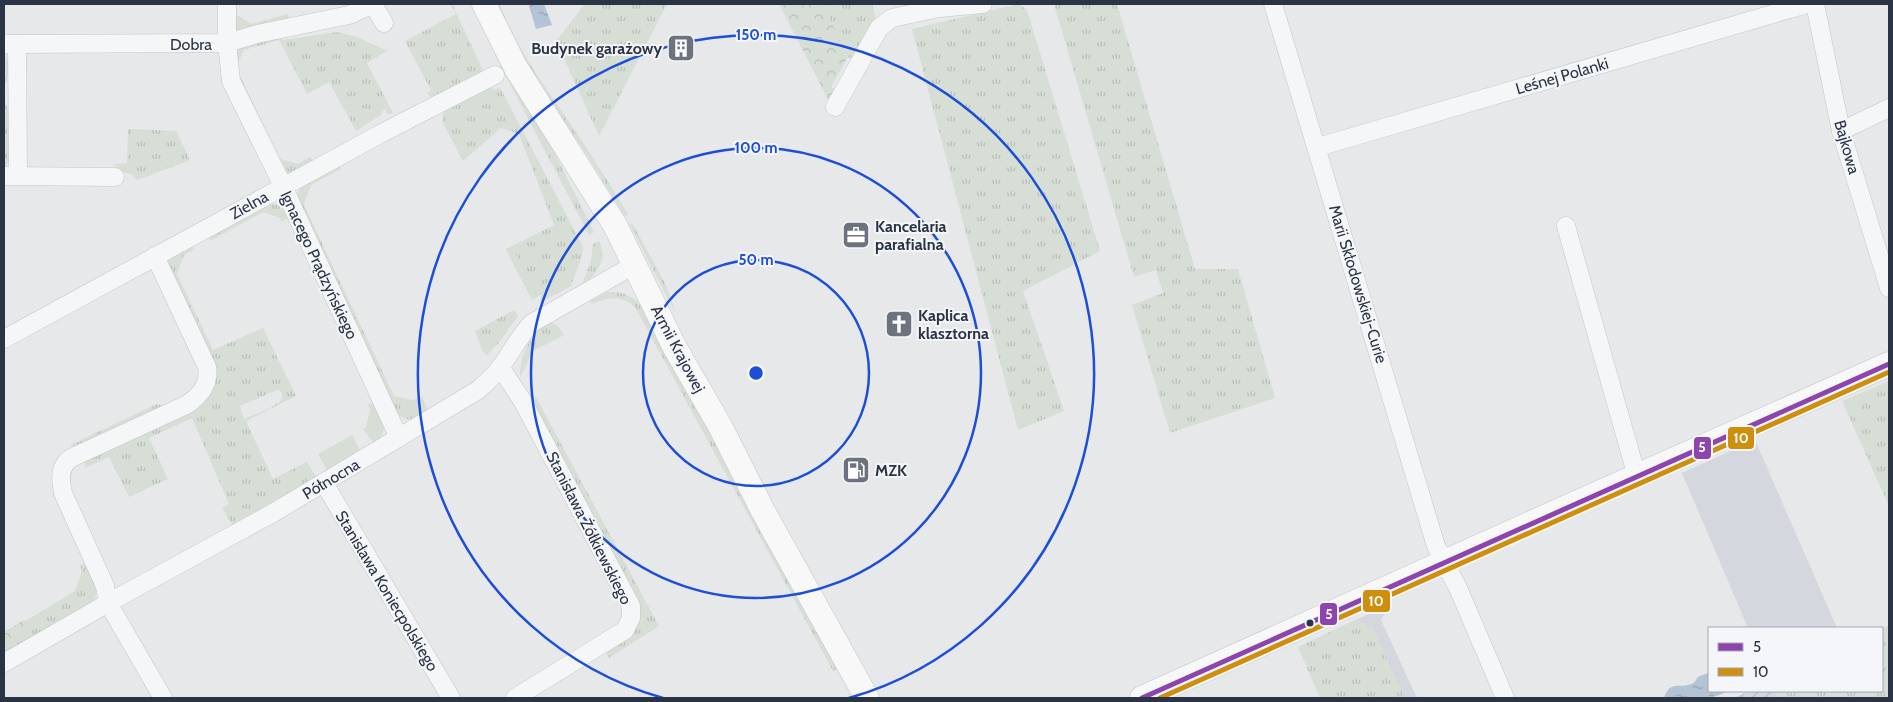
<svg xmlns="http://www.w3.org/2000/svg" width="1893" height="702" font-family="Cabin,sans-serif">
<defs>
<pattern id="industrial-furrows" width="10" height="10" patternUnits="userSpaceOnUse" patternTransform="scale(1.25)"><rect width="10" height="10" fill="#d4d7dd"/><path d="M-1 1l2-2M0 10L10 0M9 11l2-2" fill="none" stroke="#b6b9bf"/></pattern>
<pattern id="grass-tufts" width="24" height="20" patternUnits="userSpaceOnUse" patternTransform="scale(1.25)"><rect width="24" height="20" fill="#d6ded6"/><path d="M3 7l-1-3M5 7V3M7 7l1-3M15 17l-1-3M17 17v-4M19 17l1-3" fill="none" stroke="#b8bfb9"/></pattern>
<pattern id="forest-crowns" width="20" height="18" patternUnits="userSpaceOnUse" patternTransform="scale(1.25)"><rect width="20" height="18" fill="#d6ded6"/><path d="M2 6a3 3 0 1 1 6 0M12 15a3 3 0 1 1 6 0" fill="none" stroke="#b8bfb9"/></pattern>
<pattern id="water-ripples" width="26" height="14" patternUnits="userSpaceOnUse" patternTransform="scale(1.25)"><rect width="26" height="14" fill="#b4c4d5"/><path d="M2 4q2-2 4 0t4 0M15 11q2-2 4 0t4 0" fill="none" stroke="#93a0af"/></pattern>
</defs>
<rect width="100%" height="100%" fill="#e6e8ea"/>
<g fill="#d4d7dd">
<polygon points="1755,440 1837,628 1748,628 1682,473"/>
<polygon points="1389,605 1381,620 1417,698 1405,698 1372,627 1355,620"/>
</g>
<polygon fill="url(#industrial-furrows)" points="1750,691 1775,691 1778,698 1733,698"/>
<g fill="url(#grass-tufts)" fill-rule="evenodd">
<polygon points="232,4 236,4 237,15 251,24 288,14 290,23 237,31 233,26"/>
<polygon points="451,4 452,4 482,68 481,73 433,99 427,93 431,90 405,41 456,14"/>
<polygon points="472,4 475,4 540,124 594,232 589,235 500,65"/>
<path d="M496,4H500C515,47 544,85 570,123C590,153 609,183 628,214L625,216L588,157L519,55Z"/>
<polygon points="585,4 667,4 599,136 556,41"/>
<polygon points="823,4 872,4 876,20 854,60 848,57"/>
<polygon points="1019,4 1027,10 1100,251 1023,291 1064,411 1018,430 912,29"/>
<polygon points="1054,4 1117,4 1195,269 1238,269 1275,398 1170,433 1132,305 1163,293 1156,270 1134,277"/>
<polygon points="337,32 357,37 387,51 367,63 393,113 388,114 384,109 381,115 356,131 329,82 307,94 279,40 244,50 236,67 279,159 298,164 311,157 314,164 293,175 285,172 239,85 233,58 239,48 279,36 283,40"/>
<path d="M4,55C12,65 9,73 5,84H4Z"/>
<polygon points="491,86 494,90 498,88 501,89 583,247 582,256 571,286 543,301 540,295 532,300 506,249 554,225 519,134 501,128 463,161 442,121 443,114 446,110"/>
<path d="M5,104L9,109C10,127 16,154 4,169Z"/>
<polygon points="128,129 176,131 190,160 137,180 132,174 117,171 115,164 127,163"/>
<path d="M339,165L341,169L311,185L304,205L394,396L413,400L408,403L415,418C406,421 401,418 395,411L295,198L302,184Z"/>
<path d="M270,203C281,205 283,210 288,218L282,222L280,218L263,212L210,241L208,236Z"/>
<polygon points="632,223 666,285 676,314 630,225"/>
<path d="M599,241C608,258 598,275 582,284L591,261L593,244Z"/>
<path d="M192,246L194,250L184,255L177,274L213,350L263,328L296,396L246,421L273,479L307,462L316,477L232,525L222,508L229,504L192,418L149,438L168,479L129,497L109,457L85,468V462L84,458L211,387L166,261L167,259ZM277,390L281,392C282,395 283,397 281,400C277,407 252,415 244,419L240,406Z"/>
<path d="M607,292C623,291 635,296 644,310L838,668L833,671L635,307C621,295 608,297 592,304L590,301Z"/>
<polygon points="514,310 518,316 498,344 487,355 483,352 475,331"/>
<path d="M546,323C556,323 559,326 564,335L533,351L520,378C520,355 528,338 546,323Z"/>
<polygon points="1889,381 1889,506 1842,401"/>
<polygon points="536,397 659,626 609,658 605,651 637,605 632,589 531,403"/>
<polygon points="157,404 167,407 78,449 70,445"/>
<path d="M84,564C93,579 103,588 91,605L4,655V632L34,616L75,591L82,571L80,565Z"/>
<polygon points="1355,620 1372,626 1405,698 1320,698 1298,647"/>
<polygon points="1889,625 1889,698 1778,698 1775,691 1882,691 1882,629"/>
</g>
<g fill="url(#forest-crowns)">
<polygon points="779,4 823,4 848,57 831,87 837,91 830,103"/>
<polygon points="24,620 22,638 4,647 4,632"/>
</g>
<g fill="#d6ded6">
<polygon points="512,246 537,297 532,300 506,249"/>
<polygon points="422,396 428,411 415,418 408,403"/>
<polygon points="375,402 385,426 379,441 374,443 363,429 366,427 370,410 368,405"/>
<polygon points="352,435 360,450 327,470 318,454"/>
</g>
<g fill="url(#water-ripples)">
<polygon points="534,4 544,4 552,25 536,29 529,6"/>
<path d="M1709,673V691H1727C1711,702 1683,698 1664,698C1671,678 1681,691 1695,682C1697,675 1703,675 1709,673Z"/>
</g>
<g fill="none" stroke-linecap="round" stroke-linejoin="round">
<g stroke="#c4c6c8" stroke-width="19">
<g id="street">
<polyline points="227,4 227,43 231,81 283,186 399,438"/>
<polyline points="373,4 384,23"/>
<polyline points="1273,4 1436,546 1458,588 1505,698"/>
<polyline points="1815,4 1841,131 1889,288"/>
<polyline points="4,44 227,43 257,34 349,15 373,4"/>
<polyline points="17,44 18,175"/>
<polyline points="835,107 879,28 892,18 939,8 983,4"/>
<polyline points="1841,131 1889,108"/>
<polyline points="1318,147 1807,4"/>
<polyline points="4,176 115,177"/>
<polyline points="1566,226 1637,477"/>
<path d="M155,256L207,367C210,384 199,397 186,405L71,458C59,466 60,480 63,493L105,586L108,603L163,698"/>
<polyline points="4,339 382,133 495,75"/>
<polyline points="500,367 522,400 631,606 631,618 625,630 515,698"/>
<polyline points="324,483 451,698"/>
<path d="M4,663L108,603L273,513L478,390C486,383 494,376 500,368C511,353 519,336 532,323L634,265"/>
</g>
</g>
<g stroke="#c4c6c8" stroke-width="25">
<g id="secondary">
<polyline points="484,4 516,68 615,225 674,346 720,426 763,511 867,698"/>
<polyline points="1142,698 1558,511 1889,364"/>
</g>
</g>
<use href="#street" stroke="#f5f6f7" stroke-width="18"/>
<use href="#secondary" stroke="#f8f8f8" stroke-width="24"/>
<g stroke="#f4f6f9" stroke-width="9">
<polyline id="bus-1" points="1142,698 1889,364"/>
</g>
<g stroke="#f4f6f9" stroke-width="9">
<polyline id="bus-2" points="1160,698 1889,372"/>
</g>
<use href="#bus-1" stroke="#8e44ad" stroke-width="5"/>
<use href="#bus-2" stroke="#ce8f0e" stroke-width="5"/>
</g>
<g fill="none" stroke="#1d4ed8" stroke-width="2.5">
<circle cx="756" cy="373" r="113"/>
<circle cx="756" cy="373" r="225"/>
<path d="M663 698A338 338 0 1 1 849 698"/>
</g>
<defs>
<g id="building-square" transform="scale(1.4375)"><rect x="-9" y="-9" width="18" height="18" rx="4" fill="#6c737f" stroke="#f4f6f9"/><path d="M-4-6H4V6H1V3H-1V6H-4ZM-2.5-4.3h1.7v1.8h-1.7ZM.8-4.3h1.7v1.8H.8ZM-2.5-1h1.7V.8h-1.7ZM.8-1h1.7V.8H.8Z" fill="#fff"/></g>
<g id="office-square" transform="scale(1.4375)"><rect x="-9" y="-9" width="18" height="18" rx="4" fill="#6c737f" stroke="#f4f6f9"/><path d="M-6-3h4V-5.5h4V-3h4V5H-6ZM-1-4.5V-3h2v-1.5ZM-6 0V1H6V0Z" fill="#fff"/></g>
<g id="church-square" transform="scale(1.4375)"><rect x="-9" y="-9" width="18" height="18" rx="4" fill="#6c737f" stroke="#f4f6f9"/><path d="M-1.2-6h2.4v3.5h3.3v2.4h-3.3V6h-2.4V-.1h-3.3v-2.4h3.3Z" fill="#fff"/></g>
<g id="fuel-square" transform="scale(1.4375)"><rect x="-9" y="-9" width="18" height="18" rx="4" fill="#6c737f" stroke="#f4f6f9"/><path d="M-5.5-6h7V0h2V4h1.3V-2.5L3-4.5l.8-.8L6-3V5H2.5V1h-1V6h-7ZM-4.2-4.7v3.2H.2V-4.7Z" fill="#fff"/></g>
</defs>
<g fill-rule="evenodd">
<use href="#building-square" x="681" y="48"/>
<use href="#office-square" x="856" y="235"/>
<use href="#church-square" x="899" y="324"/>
<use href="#fuel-square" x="856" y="470"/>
</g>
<circle fill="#2b3445" stroke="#f4f6f9" stroke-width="2" cx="1310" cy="623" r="4.5"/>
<g text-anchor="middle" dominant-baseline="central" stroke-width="4" stroke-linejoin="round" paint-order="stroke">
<g font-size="16" fill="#2b3445" stroke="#f4f6f9">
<text x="191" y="44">Dobra</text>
<text transform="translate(1562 76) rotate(-16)">Leśnej Polanki</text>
<text transform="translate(1847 147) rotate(74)">Bajkowa</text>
<text transform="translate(249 205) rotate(-29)">Zielna</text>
<text transform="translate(319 265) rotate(65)">Ignacego Prądzyńskiego</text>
<text transform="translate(1358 284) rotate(73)">Marii Skłodowskiej-Curie</text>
<text transform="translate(678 349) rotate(62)">Armii Krajowej</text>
<text transform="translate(331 479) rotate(-31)">Północna</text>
<text transform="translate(589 528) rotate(63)">Stanisława Żółkiewskiego</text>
<text transform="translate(387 591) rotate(59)">Stanisława Koniecpolskiego</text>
</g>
<g font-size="16" font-weight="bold" fill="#2b3445" stroke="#f4f6f9" text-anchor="start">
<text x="662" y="48" text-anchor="end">Budynek garażowy</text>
<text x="875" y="226">Kancelaria<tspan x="875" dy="18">parafialna</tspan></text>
<text x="918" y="315">Kaplica<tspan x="918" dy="18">klasztorna</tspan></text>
<text x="875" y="470">MZK</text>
</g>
</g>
<circle cx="756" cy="373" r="8" fill="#1d4ed8" stroke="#f4f6f9" stroke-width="2.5"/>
<g font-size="15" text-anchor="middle" font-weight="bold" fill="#1d4ed8" stroke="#f4f6f9" stroke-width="4" stroke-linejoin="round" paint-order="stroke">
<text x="756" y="40">150 m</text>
<text x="756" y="153">100 m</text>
<text x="756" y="265">50 m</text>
</g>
<g stroke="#f4f6f9" stroke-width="2">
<rect x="1727" y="426" width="28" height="24" rx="5" fill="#ce8f0e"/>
<rect x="1693" y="436" width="19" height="24" rx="5" fill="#8e44ad"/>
<rect x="1362" y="589" width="29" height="24" rx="5" fill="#ce8f0e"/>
<rect x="1319" y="602" width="19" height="24" rx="5" fill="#8e44ad"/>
</g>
<g font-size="14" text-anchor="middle" font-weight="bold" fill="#fff">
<text x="1741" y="443">10</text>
<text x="1702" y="452">5</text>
<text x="1376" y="606">10</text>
<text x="1329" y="619">5</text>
</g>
<rect width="1893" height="702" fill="none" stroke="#2b3445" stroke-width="10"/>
<rect x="1708" y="627" width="175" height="65" fill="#f4f6f9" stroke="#a4a8b1"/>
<rect x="1718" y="643" width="25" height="8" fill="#8e44ad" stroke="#a4a8b1"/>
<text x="1753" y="652" font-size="15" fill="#2b3445">5</text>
<rect x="1718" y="668" width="25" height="8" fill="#ce8f0e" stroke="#a4a8b1"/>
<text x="1753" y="677" font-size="15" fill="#2b3445">10</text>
</svg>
